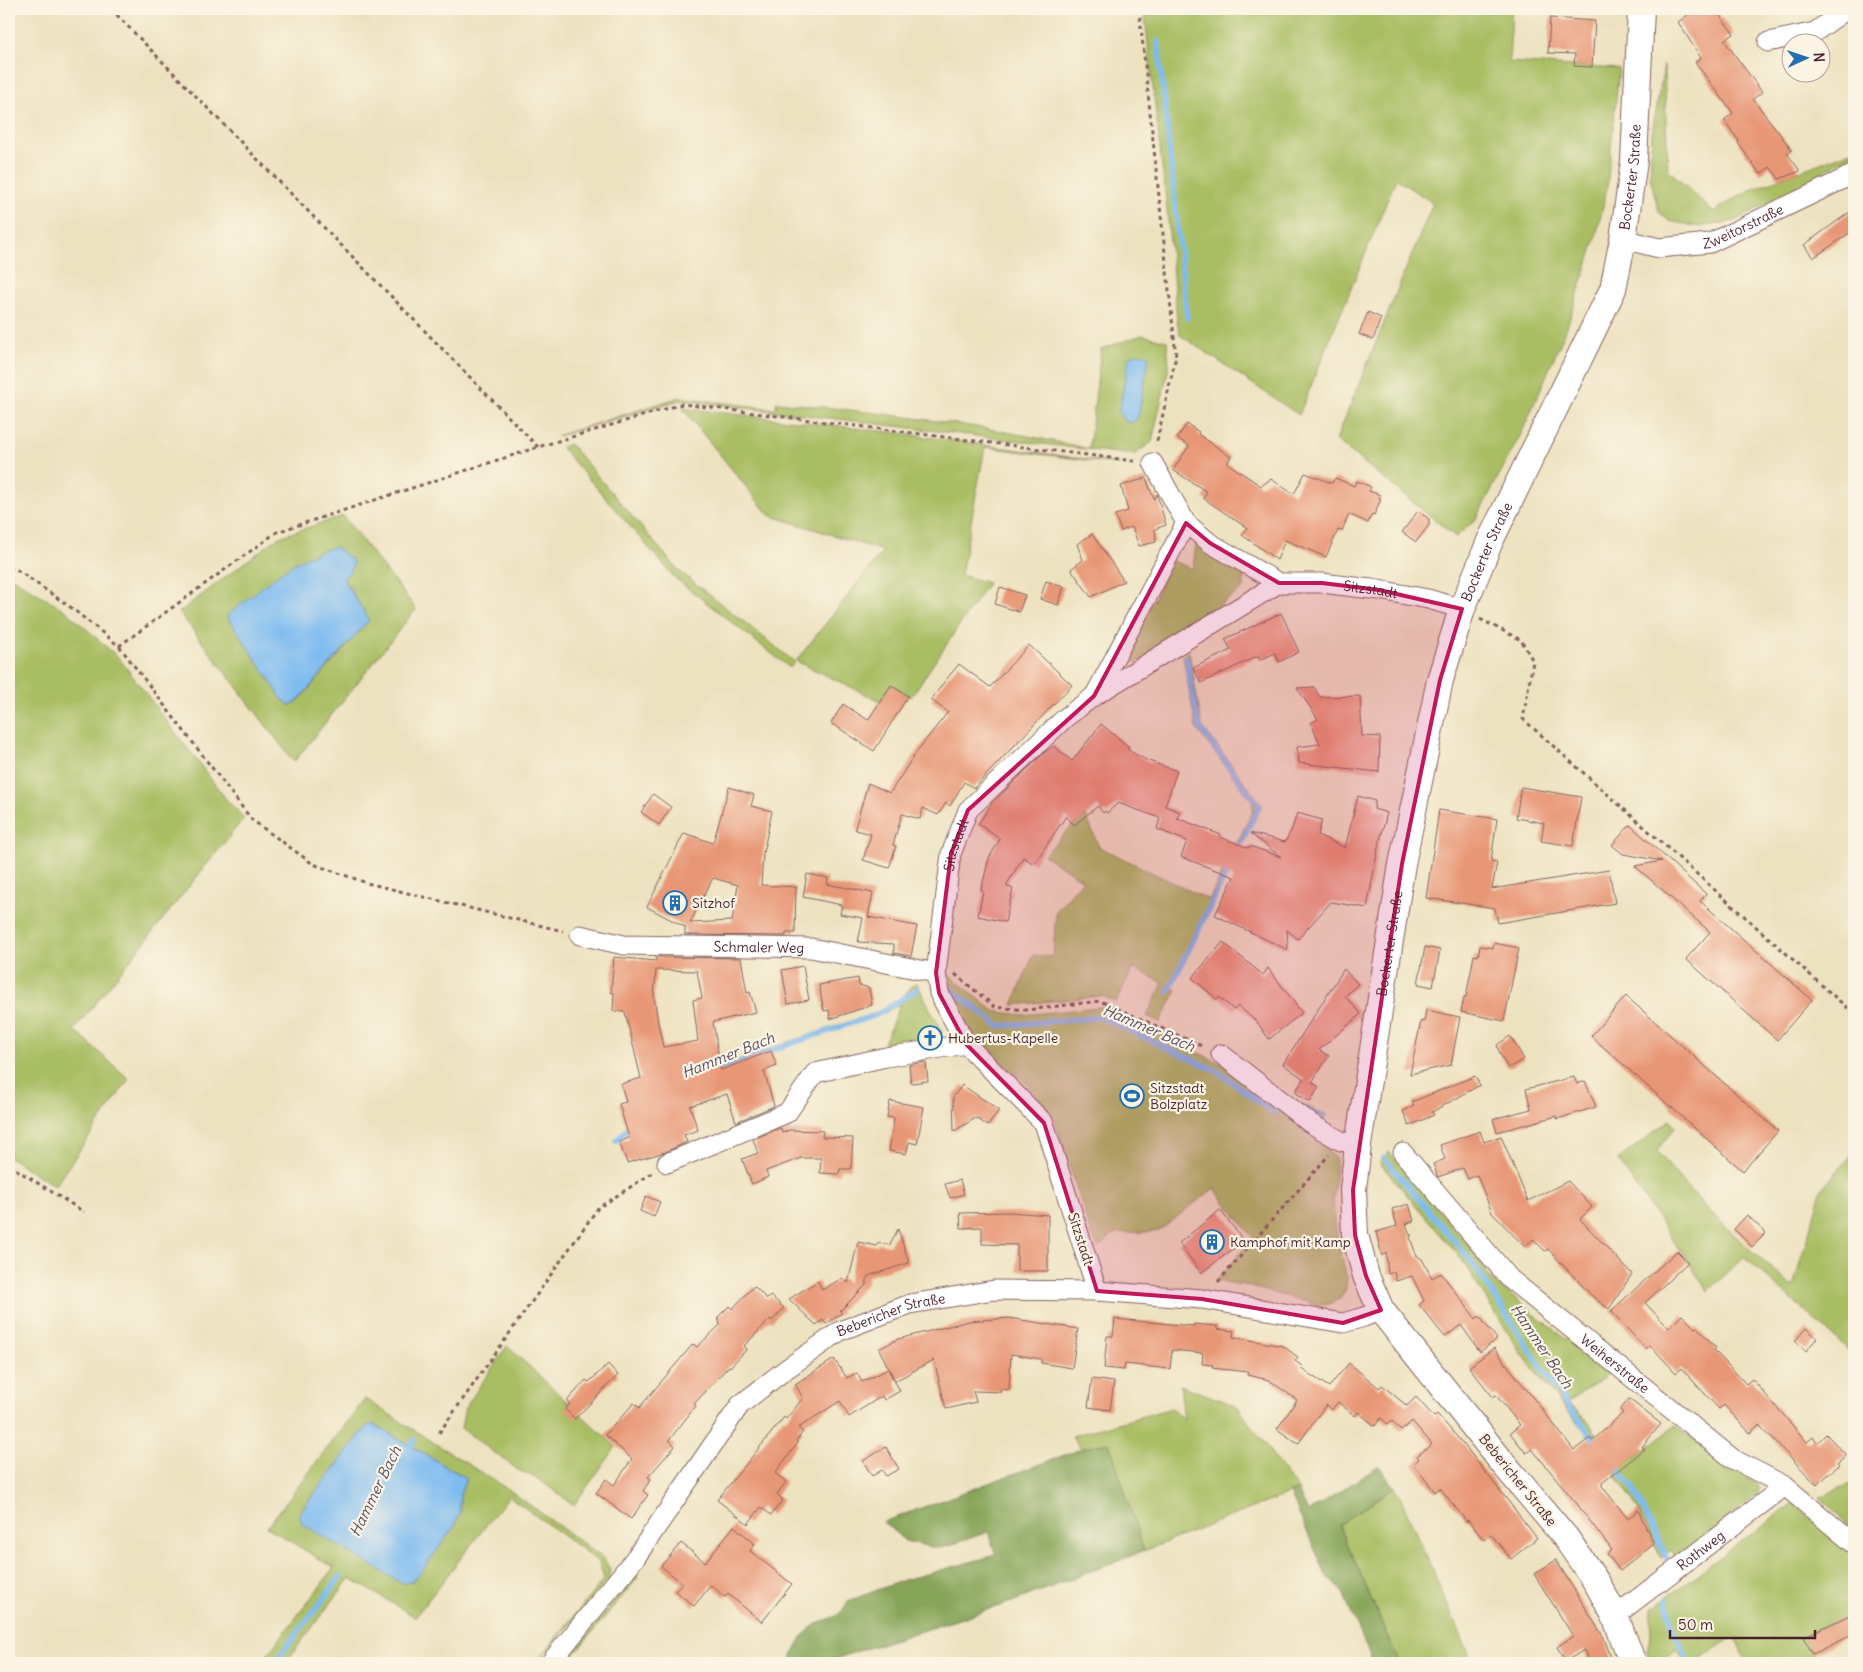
<svg xmlns="http://www.w3.org/2000/svg" width="1863" height="1672" font-family="Delius,sans-serif">
<rect width="100%" height="100%" fill="#fcf5e5"/>
<filter id="ink" filterUnits="userSpaceOnUse"><feTurbulence type="fractalNoise" baseFrequency=".02" numOctaves="2"/><feDisplacementMap in="SourceGraphic" scale="10" xChannelSelector="R" yChannelSelector="G"/><feConvolveMatrix kernelMatrix="1 2 1 2 8 2 1 2 1" color-interpolation-filters="sRGB"/></filter>
<filter id="wash" filterUnits="userSpaceOnUse"><feTurbulence type="fractalNoise" baseFrequency=".0096" numOctaves="4" result="noise"/><feDisplacementMap in="SourceGraphic" scale="20" xChannelSelector="R" yChannelSelector="G"/><feGaussianBlur stdDeviation="1.12" result="paint"/><feColorMatrix in="noise" values="0 0 0 0 0 0 0 0 0 0 0 0 0 0 0 0 0 1.4 0 .05"/><feComposite in="paint" operator="in"/></filter>
<g filter="url(#wash)">
<rect width="100%" height="100%" fill="#ede2c0"/>
<g fill="#a9be63" stroke="#7a6e47" fill-rule="evenodd">
<polygon points="1144,9 1512,9 1509,62 1619,69 1607,188 1595,241 1566,330 1522,432 1476,519 1456,537 1336,440 1433,203 1396,179 1299,415 1180,335 1177,320 1167,210"/>
<polygon points="1664,65 1668,169 1713,212 1748,191 1854,150 1854,154 1735,221 1700,227 1669,221 1659,212 1650,177 1652,133"/>
<path d="M1142,335L1167,341L1169,366L1152,442L1134,455L680,400L557,436L680,397L775,409L777,402C882,413 986,425 1089,449L1101,349Z"/>
<polygon points="682,408 899,433 1133,466 985,447 961,575 988,583 911,697 891,685 880,701 796,661 883,551 769,515"/>
<polygon points="570,444 679,571 795,662 790,668 675,578 561,447"/>
<path d="M343,516L416,609L294,762L179,612L279,537ZM336,547L349,573L343,578L369,620L296,704L289,705Z"/>
<polygon points="1196,543 1244,572 1244,588 1137,663 1126,657 1172,561 1193,569"/>
<polygon points="9,576 66,611 118,657 226,799 244,818 74,1030 129,1079 55,1186 9,1157"/>
<polygon points="1189,652 1202,726 1262,805 1172,988 1177,990 1160,1022 1147,1016 1163,983 1133,968 1116,1002 1102,996 1013,1005 1033,955 1053,957 1056,911 1083,880 1044,855 1073,825 1086,816 1099,847 1209,900 1253,811 1252,801 1196,728 1183,656"/>
<polygon points="949,975 994,1011 1022,1015 1101,1007 1222,1064 1319,1140 1336,1159 1333,1204 1338,1244 1347,1278 1346,1289 1340,1299 1330,1304 1319,1305 1244,1285 1216,1281 1253,1238 1214,1188 1159,1231 1113,1234 1099,1248 1090,1230 1054,1117 1028,1085 976,1040 955,1002"/>
<polygon points="916,982 942,1032 938,1042 884,1051 883,1046 900,1004 876,1017 738,1063 654,1101 616,1143 614,1141 652,1100 704,1075 759,1052 875,1013 903,996"/>
<polygon points="1301,1104 1327,1115 1324,1122 1298,1107"/>
<path d="M1669,1120L1675,1127C1670,1136 1662,1142 1657,1151C1696,1202 1744,1245 1793,1287L1822,1188L1854,1153V1355L1744,1257L1708,1291L1618,1160Z"/>
<polygon points="1389,1152 1475,1253 1489,1278 1609,1373 1568,1402 1588,1422 1622,1467 1675,1426 1759,1486 1758,1494 1700,1540 1675,1556 1671,1550 1661,1558 1638,1509 1595,1443 1546,1386 1520,1351 1477,1285 1463,1261 1379,1162"/>
<polygon points="507,1346 616,1447 574,1505 538,1479 518,1470 461,1428 465,1408"/>
<polygon points="1180,1385 1237,1406 1298,1490 1144,1551 1109,1442 1081,1449 1072,1436 1172,1408 1184,1420"/>
<path d="M365,1399L512,1492L603,1558L610,1569L609,1579L536,1663L604,1579L599,1562L509,1496L415,1617L350,1578L285,1663H261L334,1568L267,1527ZM373,1424L466,1478L460,1495L299,1513L367,1426Z"/>
<polygon points="1854,1482 1854,1530 1819,1497"/>
<polygon points="1394,1487 1402,1501 1473,1663 1399,1663 1339,1524"/>
<polygon points="1793,1503 1854,1554 1854,1613 1803,1637 1818,1663 1746,1663 1735,1636 1696,1661 1697,1663 1685,1663 1678,1650 1655,1663 1651,1663 1648,1653 1652,1608"/>
<polygon points="635,1574 638,1577 567,1663 565,1663"/>
</g>
<g fill="#86a559" stroke="#686242">
<path d="M1109,1442L1144,1551L1012,1602L840,1657L835,1663H790C792,1653 803,1634 812,1627C829,1615 837,1623 848,1601L904,1580L996,1555L988,1532L945,1547L936,1548L905,1541L883,1522L1081,1449Z"/>
<polygon points="1379,1466 1394,1487 1339,1525 1399,1663 1373,1663 1343,1593 1327,1577 1290,1493 1298,1490 1308,1512"/>
</g>
<g fill="#7dbbf0" stroke="#646d8e">
<polygon points="1138,353 1144,354 1149,357 1138,418 1131,423 1124,421 1119,412 1129,357"/>
<path d="M336,547L354,562L349,573L343,579L369,620L295,704L289,705L282,699L227,616C260,590 293,555 336,547Z"/>
<polygon points="373,1424 466,1478 460,1495 460,1513 456,1524 419,1575 411,1582 403,1583 396,1580 302,1524 299,1513 367,1426"/>
</g>
<g fill="none" stroke-linecap="round" stroke-linejoin="round">
<g stroke="#7dbbf0" stroke-width="5.5">
<polyline points="1158,41 1187,318"/>
<polyline points="1186,658 1199,727 1259,806 1238,850"/>
<polyline points="952,990 999,1026 1100,1017 1217,1071 1274,1113"/>
<polyline points="1168,992 1229,867"/>
<polyline points="714,1072 761,1054 876,1015 918,989"/>
<polyline points="1306,1110 1324,1118"/>
<polyline points="616,1141 632,1124"/>
<polyline points="1384,1158 1468,1257 1564,1401 1598,1444"/>
<polyline points="408,1452 414,1440"/>
<polyline points="1615,1465 1633,1488 1666,1557"/>
<polyline points="1667,1599 1671,1626 1690,1663"/>
<polyline points="274,1663 341,1576"/>
</g>
</g>
<g id="blocks">
<g fill="#e89776" fill-rule="evenodd">
<polygon points="1696,9 1715,9 1734,34 1724,40 1762,92 1753,99 1792,150 1787,153 1800,171 1779,179 1770,167 1760,174 1738,143 1739,141 1724,120 1733,113 1695,62 1701,58 1678,22"/>
<polygon points="1550,18 1595,21 1592,67 1574,66 1575,54 1548,53"/>
<polygon points="1854,209 1854,230 1813,258 1804,245"/>
<polygon points="1368,312 1381,318 1373,340 1359,334"/>
<polygon points="1187,424 1199,432 1198,434 1231,457 1227,463 1261,486 1271,479 1294,494 1305,473 1332,483 1335,478 1354,486 1357,481 1371,487 1369,491 1380,495 1379,498 1381,499 1374,515 1372,514 1368,523 1349,514 1342,531 1338,530 1326,557 1285,540 1277,560 1242,535 1247,528 1203,498 1207,492 1173,470 1189,446 1177,438"/>
<polygon points="1146,478 1154,499 1157,494 1166,525 1155,529 1156,542 1139,546 1132,527 1121,531 1115,515 1128,511 1121,486"/>
<polygon points="1418,511 1429,519 1429,525 1416,542 1402,532"/>
<polygon points="1092,534 1124,581 1091,597 1071,569 1083,560 1077,544"/>
<polygon points="1046,581 1064,587 1058,605 1040,599"/>
<polygon points="1000,587 1025,595 1019,612 995,604"/>
<polygon points="1281,613 1299,652 1279,662 1275,653 1260,660 1258,656 1201,683 1193,668 1231,650 1225,639"/>
<polygon points="1029,645 1072,685 974,788 964,782 950,806 946,803 938,815 923,808 920,819 902,814 893,845 896,846 889,868 863,860 871,834 856,830 855,828 868,783 890,793 917,751 948,712 931,700 945,681 959,664 990,687"/>
<polygon points="891,685 908,696 874,751 831,723 843,704 868,720"/>
<polygon points="1314,687 1320,697 1360,696 1362,736 1380,737 1379,772 1299,763 1297,747 1320,744 1311,723 1318,719 1297,688"/>
<polygon points="1101,724 1129,747 1128,750 1146,760 1177,771 1165,806 1180,812 1177,818 1221,835 1220,837 1249,848 1250,846 1281,857 1250,833 1285,842 1292,829 1297,813 1322,820 1318,835 1345,848 1358,796 1375,801 1374,809 1387,813 1378,848 1367,908 1331,902 1298,939 1287,930 1288,950 1215,915 1234,877 1181,857 1187,841 1157,829 1160,818 1118,803 1107,813 1105,811 1103,813 1098,806 1074,825 1066,816 1034,864 1023,857 1006,886 1013,889 1005,922 978,916 983,891 981,890 989,858 1000,839 978,824 992,803 1045,752 1054,746 1072,761"/>
<path d="M729,787L754,795L751,806L772,811L763,854L761,885L796,887L795,933H786V936L685,935V927L647,907L684,833L713,843ZM713,878L738,885L732,921L690,923Z"/>
<polygon points="1521,787 1581,797 1573,846 1541,841 1544,823 1516,818"/>
<polygon points="653,794 671,807 659,825 641,812"/>
<polygon points="1439,810 1497,819 1491,861 1497,862 1492,889 1609,870 1615,903 1498,923 1495,908 1426,898"/>
<polygon points="1630,825 1706,894 1700,901 1812,1000 1777,1040 1686,959 1710,932 1635,866 1662,861 1623,854 1612,845"/>
<polygon points="807,874 828,878 827,884 873,893 868,917 917,926 911,956 894,953 894,944 858,942 863,918 840,914 842,905 803,897"/>
<polygon points="1223,942 1263,975 1268,968 1302,1013 1269,1039 1257,1022 1238,1006 1234,1010 1219,997 1217,999 1192,978"/>
<polygon points="1494,943 1519,948 1504,1021 1461,1012 1464,997 1466,997 1474,955 1478,956 1480,946 1493,948"/>
<polygon points="1425,947 1440,950 1433,987 1418,984"/>
<path d="M614,957L656,961V957L741,958L747,993L750,992L756,1012L713,1022L721,1070L771,1051L777,1066L764,1071L774,1106L736,1122L727,1094L690,1106L698,1130L684,1135L687,1142L665,1152L627,1163L619,1142L629,1138L619,1104L626,1102L621,1084L641,1078L625,1012L613,1011L614,993L611,992ZM656,970L697,971L702,998L693,1000L698,1041L663,1047L658,1023L654,996Z"/>
<polygon points="803,966 809,1000 788,1004 782,970"/>
<polygon points="1344,969 1358,984 1345,996 1361,1014 1319,1050 1329,1056 1312,1082 1319,1087 1310,1102 1295,1092 1304,1079 1283,1064"/>
<polygon points="858,978 859,985 869,988 872,1005 830,1019 829,1010 824,1011 819,985"/>
<polygon points="1626,996 1778,1131 1743,1171 1591,1036"/>
<polygon points="1426,1010 1460,1017 1451,1065 1410,1074 1421,1021 1424,1022"/>
<polygon points="1510,1036 1524,1059 1508,1068 1500,1054 1497,1045"/>
<polygon points="926,1062 928,1081 911,1083 909,1065"/>
<polygon points="1475,1076 1480,1085 1432,1112 1434,1115 1409,1126 1403,1111 1414,1106 1412,1102"/>
<polygon points="1574,1077 1577,1084 1585,1081 1596,1107 1557,1119 1557,1116 1497,1132 1493,1119 1531,1109 1526,1089"/>
<polygon points="962,1085 999,1110 988,1126 976,1118 954,1131 953,1097"/>
<polygon points="890,1101 924,1107 917,1144 909,1142 906,1154 889,1151 894,1118 887,1117"/>
<polygon points="781,1128 782,1133 789,1130 823,1131 822,1137 853,1138 851,1169 840,1169 839,1174 820,1173 821,1158 801,1158 766,1171 768,1177 752,1184 742,1159 758,1153 753,1139"/>
<polygon points="1480,1131 1484,1142 1501,1136 1528,1201 1568,1181 1592,1207 1580,1219 1632,1274 1609,1309 1593,1297 1548,1249 1545,1251 1533,1239 1525,1247 1492,1213 1477,1175 1468,1179 1463,1168 1438,1177 1433,1164 1445,1159 1440,1145"/>
<polygon points="960,1180 964,1194 950,1198 945,1184"/>
<polygon points="646,1196 660,1202 654,1217 640,1211"/>
<polygon points="1409,1204 1414,1221 1406,1224 1410,1235 1412,1235 1410,1237 1416,1255 1422,1259 1432,1278 1441,1273 1476,1319 1479,1316 1497,1339 1480,1352 1461,1325 1445,1337 1419,1305 1424,1301 1412,1276 1396,1281 1394,1272 1388,1274 1386,1253 1382,1256 1376,1232 1397,1226 1392,1209"/>
<polygon points="1220,1210 1244,1241 1201,1273 1179,1243"/>
<polygon points="1010,1212 1048,1215 1048,1271 1017,1271 1017,1245 982,1244 982,1227 961,1228 960,1213"/>
<polygon points="1747,1215 1766,1233 1752,1247 1734,1229"/>
<polygon points="898,1229 909,1263 868,1276 866,1285 840,1311 842,1313 826,1324 823,1320 816,1325 789,1299 818,1281 822,1290 842,1278 848,1283 858,1242 877,1246 878,1243 890,1245"/>
<polygon points="1677,1251 1688,1262 1645,1303 1669,1328 1682,1315 1695,1328 1697,1327 1716,1348 1714,1350 1746,1384 1752,1379 1807,1442 1813,1437 1817,1443 1826,1434 1846,1455 1837,1463 1839,1465 1817,1485 1759,1425 1750,1433 1724,1405 1719,1409 1681,1368 1676,1373 1650,1345 1646,1349 1611,1311"/>
<polygon points="754,1286 767,1299 771,1296 784,1308 772,1321 770,1319 744,1346 747,1349 730,1367 729,1366 694,1404 696,1406 669,1440 675,1446 648,1477 651,1479 643,1491 648,1495 631,1519 596,1493 606,1479 614,1485 632,1459 605,1435 634,1403 639,1408 693,1344 697,1347 720,1325 718,1317 729,1306 732,1309"/>
<polygon points="1009,1318 1078,1329 1072,1368 1041,1363 1041,1359 1011,1354 1009,1390 1000,1389 1001,1392 973,1391 976,1402 946,1409 934,1360 895,1381 879,1349 898,1339 969,1321"/>
<polygon points="1115,1319 1194,1326 1194,1324 1217,1326 1217,1329 1234,1331 1233,1337 1283,1346 1298,1357 1295,1361 1302,1366 1300,1368 1329,1387 1349,1363 1379,1388 1382,1385 1407,1406 1416,1397 1434,1417 1437,1414 1465,1446 1537,1538 1511,1559 1491,1534 1484,1540 1468,1520 1467,1522 1440,1488 1435,1492 1413,1464 1419,1459 1417,1456 1432,1444 1412,1421 1401,1431 1392,1421 1388,1424 1381,1418 1375,1426 1358,1412 1355,1416 1338,1402 1331,1410 1326,1405 1298,1444 1277,1429 1297,1400 1269,1380 1247,1375 1248,1372 1212,1368 1213,1365 1202,1364 1203,1353 1172,1350 1170,1369 1125,1364 1124,1370 1104,1368 1107,1336 1113,1336"/>
<polygon points="1806,1328 1817,1338 1806,1351 1795,1341"/>
<polygon points="1494,1348 1574,1450 1590,1438 1592,1441 1623,1413 1620,1410 1629,1399 1661,1424 1642,1447 1645,1449 1602,1483 1602,1486 1628,1519 1638,1510 1654,1544 1620,1571 1607,1554 1612,1550 1577,1504 1532,1449 1526,1453 1510,1433 1520,1425 1496,1395 1493,1397 1469,1367"/>
<polygon points="834,1359 847,1378 857,1373 862,1382 888,1369 900,1391 884,1400 882,1396 849,1417 840,1401 798,1428 803,1432 796,1441 798,1443 775,1473 786,1482 777,1494 783,1500 771,1515 761,1507 748,1524 717,1500 784,1417 786,1419 803,1398 795,1384"/>
<polygon points="608,1364 618,1375 575,1419 565,1409 570,1404 567,1401 586,1380 589,1382"/>
<polygon points="1092,1379 1114,1382 1110,1410 1088,1407"/>
<polygon points="886,1447 899,1469 886,1476 882,1470 872,1476 863,1461"/>
<polygon points="734,1526 755,1544 750,1551 792,1584 762,1622 728,1594 725,1597 711,1585 694,1606 675,1591 682,1583 661,1566 681,1543 705,1562"/>
<polygon points="1556,1560 1604,1638 1613,1663 1589,1663 1584,1650 1566,1661 1557,1647 1573,1636 1534,1574"/>
<polygon points="1854,1613 1854,1634 1813,1654 1803,1637"/>
</g>
</g>
</g>
<g filter="url(#ink)">
<use href="#blocks" fill-opacity="0" stroke="#83635f" stroke-width="1"/>
<g fill="none" stroke-linecap="round" stroke-linejoin="round">
<g stroke="#83635f" stroke-width="21">
<g id="street">
<polyline points="1768,42 1815,32 1847,9"/>
<path id="s1" d="M1623,239L1659,248L1710,243L1854,174"/>
<polyline points="1186,523 1210,543 1279,583"/>
<polyline points="1095,695 1186,523 1153,463"/>
<path id="s2" d="M580,935L624,945L811,948L936,973"/>
<polyline points="1221,1054 1310,1123 1341,1141 1358,1145"/>
<path id="s3" d="M1403,1153L1510,1279L1733,1459L1785,1486L1854,1544"/>
<polyline points="667,1163 787,1113 815,1073 886,1057 966,1044"/>
<path id="s4" d="M1097,1291L1044,1123L966,1044L939,993L936,973L951,854L968,810L1065,718L1094,696L1279,583H1322L1379,590L1428,599L1462,609"/>
<path id="s5" d="M1615,1616L1785,1486"/>
<path id="s6" d="M550,1663L636,1557L740,1405L785,1370L840,1331L910,1304L994,1290L1097,1291L1202,1299L1343,1323L1364,1317L1381,1310"/>
</g>
</g>
<g stroke="#83635f" stroke-width="28">
<g id="secondary">
<path id="s7" d="M1633,1663L1615,1616L1597,1583L1566,1538L1502,1462L1381,1310L1366,1276L1355,1235L1353,1190L1358,1145L1402,864L1440,680L1462,609L1490,541L1613,289L1623,239L1634,161L1641,9"/>
</g>
</g>
<g stroke="#83635f" stroke-width="3" stroke-dasharray="4 4" stroke-linecap="butt">
<polyline points="111,9 538,447"/>
<polyline points="1139,9 1176,356 1156,445"/>
<polyline points="9,567 17,570 69,606 119,646 252,820 313,864 367,883 563,931"/>
<polyline points="1480,619 1521,640 1533,661 1523,719 1854,1014"/>
<polyline points="119,646 277,532 538,447 682,404 1135,461"/>
<polyline points="955,974 995,1007 1026,1010 1100,1001 1204,1047"/>
<polyline points="9,1165 84,1212"/>
<polyline points="1218,1282 1329,1155"/>
<polyline points="439,1433 598,1208 652,1173"/>
</g>
<use href="#street" stroke="#fff" stroke-width="19"/>
<use href="#secondary" stroke="#fff" stroke-width="26"/>
</g>
</g>
<path fill="#c2185b" fill-opacity="0.2" stroke="#c2185b" stroke-width="4" stroke-linejoin="round" d="M1186,523L1210,543L1279,583H1322L1379,590L1462,609L1440,680L1402,864L1353,1190L1355,1235L1366,1276L1381,1310L1343,1323L1202,1299L1097,1291L1044,1123L966,1044L939,993L936,973L951,854L968,810L1094,696Z"/>
<defs>
<g id="building-ring" transform="scale(1.25)"><circle r="9.5" fill="#fcf5e5" stroke="#1f6fb2" stroke-width="1.5"/><path d="M-4-6H4V6H1V3H-1V6H-4ZM-2.5-4.3h1.7v1.8h-1.7ZM.8-4.3h1.7v1.8H.8ZM-2.5-1h1.7V.8h-1.7ZM.8-1h1.7V.8H.8Z" fill="#1f6fb2"/></g>
<g id="church-ring" transform="scale(1.25)"><circle r="9.5" fill="#fcf5e5" stroke="#1f6fb2" stroke-width="1.5"/><path d="M-1.2-6h2.4v3.5h3.3v2.4h-3.3V6h-2.4V-.1h-3.3v-2.4h3.3Z" fill="#1f6fb2"/></g>
<g id="stadium-ring" transform="scale(1.25)"><circle r="9.5" fill="#fcf5e5" stroke="#1f6fb2" stroke-width="1.5"/><path d="M0-5a6.5 5 0 1 0 0 10a6.5 5 0 1 0 0-10ZM-3.5-1.8h7v3.6h-7Z" fill="#1f6fb2"/></g>
</defs>
<g fill-rule="evenodd">
<use href="#building-ring" x="675" y="903"/>
<use href="#church-ring" x="930" y="1038"/>
<use href="#stadium-ring" x="1132" y="1096"/>
<use href="#building-ring" x="1212" y="1242"/>
</g>
<g text-anchor="middle" dominant-baseline="central" stroke-width="4.5" stroke-linejoin="round" paint-order="stroke">
<g font-size="14" fill="#4a1f2b" stroke="#fcf5e5">
<text stroke="none"><textPath href="#s7" startOffset="1620">Bockerter Straße</textPath></text>
<text stroke="none"><textPath href="#s1" startOffset="125">Zweitorstraße</textPath></text>
<text stroke="none"><textPath href="#s7" startOffset="1215">Bockerter Straße</textPath></text>
<text stroke="none"><textPath href="#s4" startOffset="1011">Sitzstadt</textPath></text>
<text stroke="none"><textPath href="#s4" startOffset="495">Sitzstadt</textPath></text>
<text stroke="none"><textPath href="#s7" startOffset="810">Bockerter Straße</textPath></text>
<text stroke="none"><textPath href="#s2" startOffset="180">Schmaler Weg</textPath></text>
<text transform="translate(1081 1239) rotate(72)">Sitzstadt</text>
<text stroke="none"><textPath href="#s6" startOffset="499">Bebericher Straße</textPath></text>
<text stroke="none"><textPath href="#s3" startOffset="300">Weiherstraße</textPath></text>
<text transform="translate(1518 1480) rotate(51)">Bebericher Straße</text>
<text stroke="none"><textPath href="#s5" startOffset="108">Rothweg</textPath></text>
</g>
<g font-size="14" fill="#4a1f2b" stroke="#fcf5e5" text-anchor="start">
<text x="692" y="903">Sitzhof</text>
<text x="948" y="1038">Hubertus-Kapelle</text>
<text x="1150" y="1088">Sitzstadt<tspan x="1150" dy="16">Bolzplatz</tspan></text>
<text x="1230" y="1242">Kamphof mit Kamp</text>
</g>
<g font-size="15" font-style="italic" fill="#594e66" stroke="#fcf5e5">
<text transform="translate(1149 1028) rotate(23)">Hammer Bach</text>
<text transform="translate(728 1055) rotate(-22)">Hammer Bach</text>
<text transform="translate(1542 1346) rotate(56)">Hammer Bach</text>
<text transform="translate(375 1491) rotate(-64)">Hammer Bach</text>
</g>
</g>
<rect width="1863" height="1672" fill="none" stroke="#fcf5e5" stroke-width="30"/>
<g transform="translate(1806 58) rotate(87)"><circle r="24" fill="#fcf5e5" stroke="#b59f9b"/>
<path d="M0-4L9 19L0 12L-9 19Z" fill="#1f6fb2"/>
<text y="-8" font-size="14" font-weight="bold" text-anchor="middle" fill="#4a1f2b">N</text>
</g>
<path d="M1670 1630v8h145v-8" fill="none" stroke="#4a1f2b" stroke-width="2.5"/>
<text x="1678" y="1630" font-size="15" fill="#4a1f2b" stroke="#fcf5e5" stroke-width="4" paint-order="stroke">50 m</text>
</svg>
